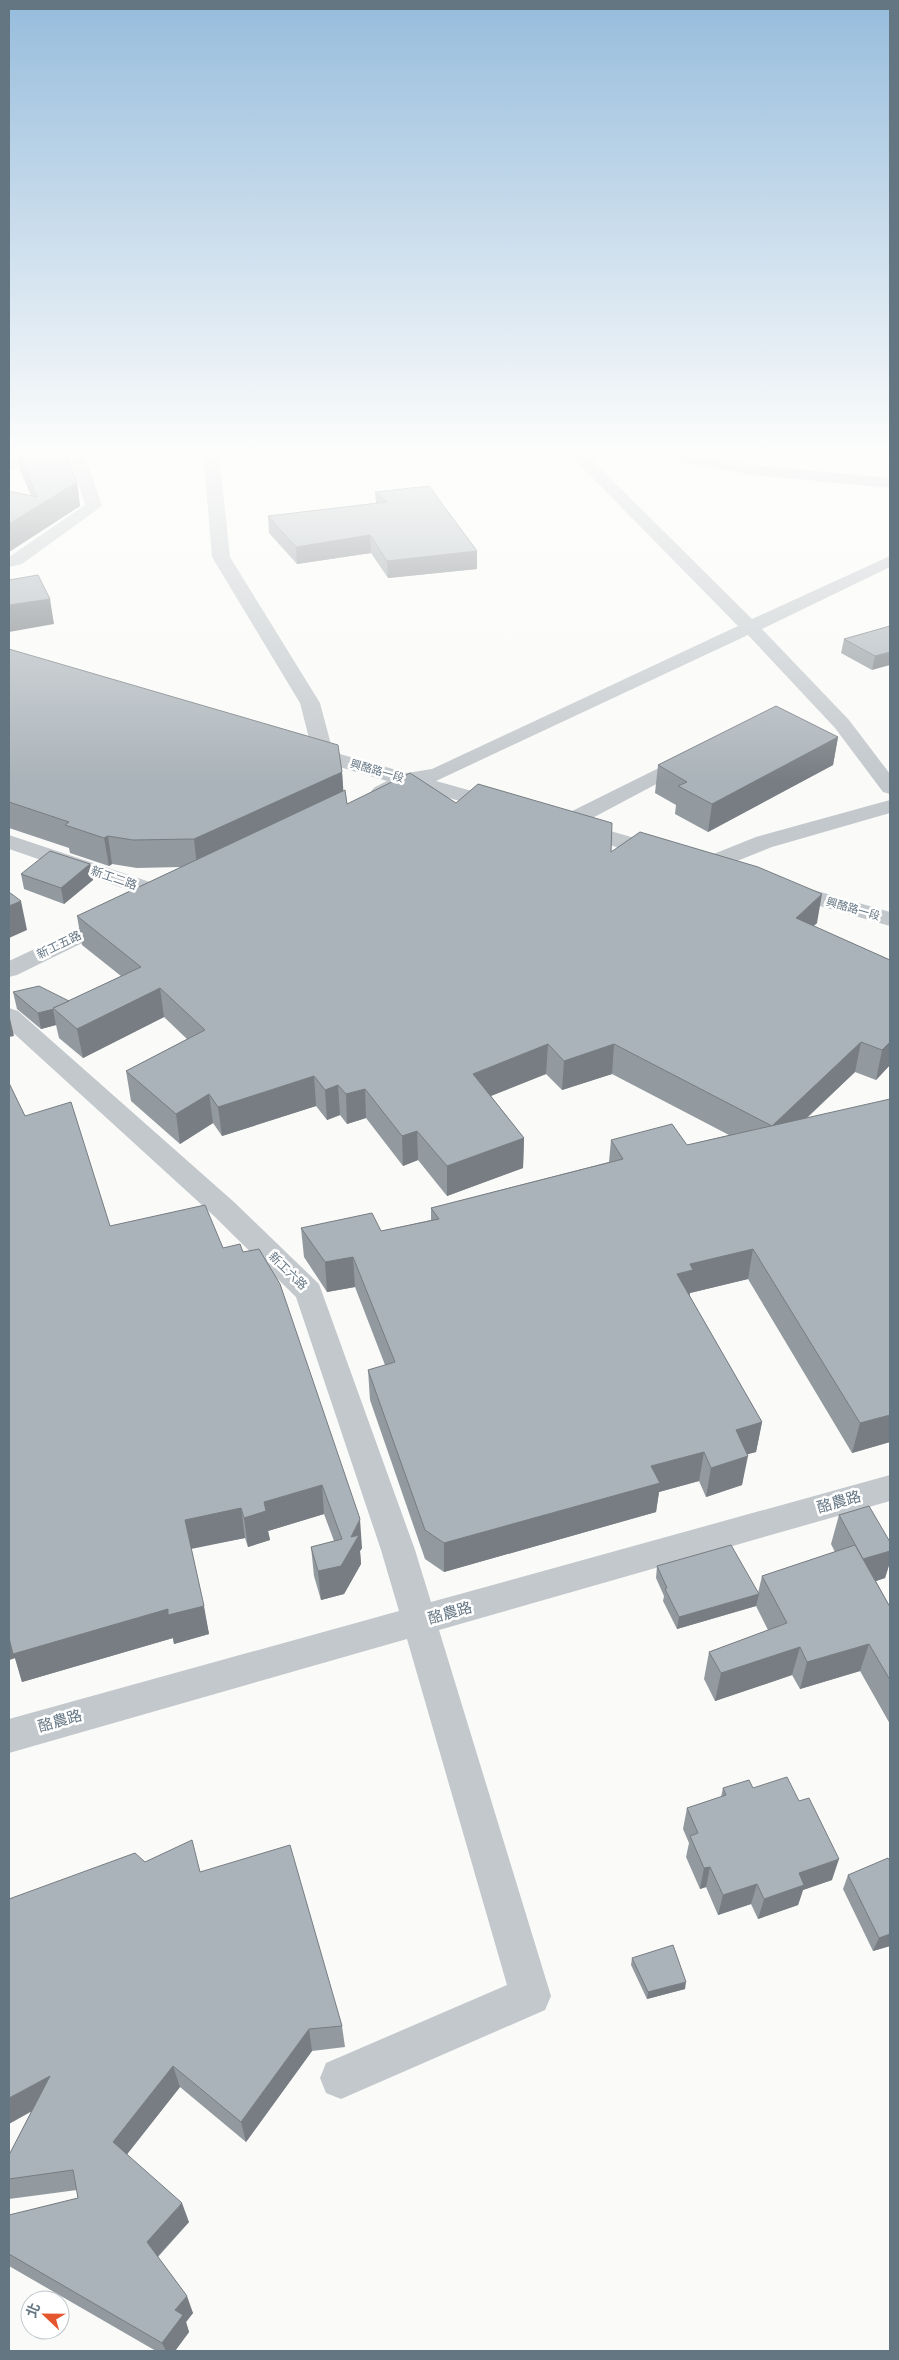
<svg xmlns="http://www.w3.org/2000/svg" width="899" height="2360" font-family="Figtree,'Noto Sans TC',sans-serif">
<rect width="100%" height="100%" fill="#fafaf8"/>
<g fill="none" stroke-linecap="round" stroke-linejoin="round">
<g fill="#c3c8cc" fill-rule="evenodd">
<polygon points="74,451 82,452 85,455 102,506 22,564 9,567 9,557 85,505 71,461 9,470 9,460"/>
<path d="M199,451H215L220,462L230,557L320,703L333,752L407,773L432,769L738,626L566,451H583L752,619L890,556V567L762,629L849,720L890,774V794L883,792L835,728L748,635L436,781L508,801L511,806L508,811L500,812L409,787C397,792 387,799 375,795L371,791L375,787L387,781L299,755L296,751L299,747L311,746L300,703L212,557L204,462Z"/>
<polygon points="633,451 667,451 754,465 890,478 890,488 754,475 641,456"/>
<polygon points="689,753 696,755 699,759 696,763 583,823 669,848 672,853 669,858 661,860 653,858 556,829 553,824 556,819"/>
<polygon points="890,800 890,813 772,847 712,871 704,873 696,871 693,866 696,861 756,837"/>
<polygon points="9,835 171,889 174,894 171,899 163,901 155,899 9,849"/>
<polygon points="786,882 890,912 890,926 778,894 775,889 778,884"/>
<polygon points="113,912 121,914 125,919 121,924 17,975 9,977 9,961"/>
<polygon points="9,1008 18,1011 234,1202 319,1284 415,1550 431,1602 890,1475 890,1501 439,1630 551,1996 545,2010 341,2099 326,2093 320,2078 326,2063 507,1985 407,1639 9,1753 9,1719 399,1611 381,1550 296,1297 214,1216 9,1029"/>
</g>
</g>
<g fill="#929a9f">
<polygon points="12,451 64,451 77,482 80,506 9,552 9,491 31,496 20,470 18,457 15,457"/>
<polygon points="375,492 477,569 388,578 371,553 297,564 269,533 268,516 376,503"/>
<polygon points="890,626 872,670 841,653 844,639"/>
<polygon points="9,649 342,772 343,791 347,804 456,803 611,852 817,923 813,926 890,960 890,1065 876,1080 855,1072 807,1118 890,1442 852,1453 748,1279 690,1293 689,1295 762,1422 756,1452 747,1454 742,1485 706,1497 699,1481 659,1492 656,1512 444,1572 425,1559 370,1400 368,1370 385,1365 355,1287 327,1292 304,1257 301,1228 381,1231 431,1220 431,1208 609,1162 611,1140 687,1145 729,1135 612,1074 562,1090 546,1074 491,1096 524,1138 523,1168 447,1196 418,1160 403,1166 366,1118 347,1124 340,1115 327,1120 316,1106 222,1136 213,1123 180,1144 131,1101 126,1071 187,1039 164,1017 83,1058 59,1038 56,1025 41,1029 17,1009 13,992 69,1001 121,976 82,945 77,916 181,867 137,868 112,864 109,866 70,853 69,848 9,828"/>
<polygon points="838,737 833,765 708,832 675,814 676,805 655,793 658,765"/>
<polygon points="90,864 93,880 64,904 24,889 21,874"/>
<polygon points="9,1083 25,1116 110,1226 223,1248 362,1548 360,1551 361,1564 344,1594 321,1600 314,1576 311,1547 334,1541 324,1514 268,1531 270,1540 248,1547 245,1538 191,1548 209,1634 174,1644 173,1638 22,1682 15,1658 9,1660"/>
<polygon points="839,1515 890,1542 890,1562 885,1578 876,1581 890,1607 890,1724 860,1671 800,1689 792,1675 715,1701 704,1679 709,1652 768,1630 756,1606 677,1629 663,1601 664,1596 656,1578 657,1566 758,1593 762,1576 835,1552 831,1544"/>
<polygon points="723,1788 753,1788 832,1880 803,1890 798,1905 758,1919 751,1904 718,1915 706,1887 700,1889 686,1857 689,1843 683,1829 687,1808 721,1797"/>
<polygon points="890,1861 890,1946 873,1951 843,1889 848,1875"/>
<polygon points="145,1862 200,1872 342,2026 345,2047 312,2051 246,2142 180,2087 127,2154 189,2222 158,2257 193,2313 186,2322 189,2332 175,2351 156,2351 9,2266 9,2215 78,2198 77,2190 9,2199 9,2155 31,2112"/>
<polygon points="632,1958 685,1989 647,1999 631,1965"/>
</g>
<g fill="#777d82">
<polygon points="14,451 17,451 18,457 15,457"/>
<polygon points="77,482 80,506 9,552 9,524"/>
<polygon points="370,535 371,553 297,564 296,547"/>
<polygon points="477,551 477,569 388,578 387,561"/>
<polygon points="50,599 54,624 9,632 9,605"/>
<polygon points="890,652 890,665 872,670 875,656"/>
<polygon points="838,737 833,765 708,832 712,804"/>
<polygon points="342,772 344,799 197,867 194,839"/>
<polygon points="108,836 112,864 109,866 104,838"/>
<polygon points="90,864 93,880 64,904 61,888"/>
<polygon points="822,894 817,923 791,947 796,918"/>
<polygon points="21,901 27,930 9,938 9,906"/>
<polygon points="160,988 164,1017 83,1058 77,1029"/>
<polygon points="53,1009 56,1025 41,1029 38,1013"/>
<polygon points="9,1014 14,1036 9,1037"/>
<polygon points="861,1042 855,1072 767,1155 772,1126"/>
<polygon points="890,1042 890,1065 876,1080 882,1050"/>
<polygon points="548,1044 546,1074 473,1103 473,1074"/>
<polygon points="614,1044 612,1074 562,1090 564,1061"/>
<polygon points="314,1076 316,1106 222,1136 218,1107"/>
<polygon points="338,1085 340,1115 327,1120 325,1090"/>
<polygon points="365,1089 366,1118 347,1124 346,1094"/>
<polygon points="209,1094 213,1123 180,1144 176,1114"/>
<polygon points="417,1131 418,1160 403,1166 402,1136"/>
<polygon points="524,1138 523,1168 447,1196 447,1166"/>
<polygon points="753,1249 748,1279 690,1293 689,1300 677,1274 690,1264"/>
<polygon points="353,1257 355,1287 327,1292 325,1262"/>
<polygon points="890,1415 890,1442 852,1453 860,1423"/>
<polygon points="762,1422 756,1452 730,1459 736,1430"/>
<polygon points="704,1452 699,1481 659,1492 656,1512 444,1572 444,1543 651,1466"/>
<polygon points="748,1456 742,1485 706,1497 711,1468"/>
<polygon points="322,1485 324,1514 268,1531 270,1540 248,1547 244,1518 264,1502"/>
<polygon points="241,1508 245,1538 191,1549 185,1520"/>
<polygon points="360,1519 362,1548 360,1551 361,1564 344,1594 321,1600 318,1571 351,1537"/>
<polygon points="890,1551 890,1562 885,1578 855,1588 863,1559"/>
<polygon points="759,1594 756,1606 677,1629 679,1617"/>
<polygon points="204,1606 209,1634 174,1644 173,1638 22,1682 15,1658 9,1660 9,1636 168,1609"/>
<polygon points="869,1644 860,1671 800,1689 807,1662"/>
<polygon points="800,1647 792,1675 715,1701 721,1673"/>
<polygon points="839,1859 832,1880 803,1890 798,1905 758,1919 764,1899 799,1873"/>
<polygon points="710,1867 706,1887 700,1889 704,1868"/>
<polygon points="757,1884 751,1904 718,1915 723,1895"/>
<polygon points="890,1934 890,1946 873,1951 879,1938"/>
<polygon points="686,1982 685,1989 647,1999 648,1992"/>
<polygon points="309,2029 312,2051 246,2142 241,2122"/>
<polygon points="173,2066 180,2087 121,2162 113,2142"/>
<polygon points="50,2076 59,2096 9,2124 9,2098"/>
<polygon points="182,2203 189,2222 154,2260 147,2242"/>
<polygon points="187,2296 193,2313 186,2322 189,2332 175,2351 166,2351 162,2343 175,2310"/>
</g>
<g fill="#aab3b9" stroke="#777d82">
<polygon points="18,451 64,451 77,482 9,524 9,491 37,497"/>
<polygon points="429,486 477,551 387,561 370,535 296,547 268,516 387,502 375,492"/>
<polygon points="38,575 50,599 9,605 9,580"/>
<polygon points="890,626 890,652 875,656 844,639"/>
<polygon points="9,649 338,745 342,772 194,839 133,840 108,836 104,838 65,825 69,822 9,802"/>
<polygon points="776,706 838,737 712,804 678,786 687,782 658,765"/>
<polygon points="410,773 456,803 478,784 612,823 611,852 640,832 758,867 822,894 796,918 890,960 890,1042 882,1050 861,1042 772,1126 614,1044 564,1061 548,1044 473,1074 524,1138 447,1166 417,1131 402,1136 365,1089 346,1094 338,1085 325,1090 314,1076 218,1107 209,1094 176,1114 126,1071 205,1030 160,988 77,1029 53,1008 141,967 77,916 345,790 347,804"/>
<polygon points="50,851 90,864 61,888 21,874"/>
<polygon points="9,892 21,901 9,906"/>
<polygon points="39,986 69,1001 53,1008 54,1009 38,1013 13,992"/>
<polygon points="9,1083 25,1116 71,1102 110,1226 205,1205 223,1248 240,1244 243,1252 259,1249 280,1284 360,1519 351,1537 359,1535 341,1566 318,1571 311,1547 342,1539 322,1485 264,1502 266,1511 244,1518 241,1508 185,1520 204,1606 168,1615 168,1609 13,1654 9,1638"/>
<polygon points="890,1099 890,1415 860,1423 753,1249 690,1264 693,1270 677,1274 762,1422 736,1430 748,1456 711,1468 704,1452 651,1466 660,1483 444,1543 425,1530 368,1370 395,1362 353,1257 325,1262 301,1228 372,1213 381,1231 439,1219 431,1208 623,1159 611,1140 672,1124 687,1145"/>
<polygon points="869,1506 890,1542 890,1551 863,1559 839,1515"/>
<polygon points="731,1545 759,1594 679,1617 665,1589 667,1588 657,1566"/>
<polygon points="855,1545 890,1607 890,1680 869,1644 807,1662 800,1647 721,1673 709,1652 787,1623 762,1576"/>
<polygon points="787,1777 799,1801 809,1798 839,1859 799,1873 804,1885 764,1899 757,1884 723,1895 710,1867 704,1868 690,1836 698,1833 687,1808 726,1795 723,1788 749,1780 753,1788"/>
<polygon points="192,1840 200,1872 290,1845 342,2026 309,2029 241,2122 173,2066 113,2142 182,2203 147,2242 187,2296 175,2310 183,2315 162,2343 9,2254 9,2215 78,2198 73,2170 9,2179 9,2155 50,2076 9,2098 9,1899 135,1853 145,1862"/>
<polygon points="888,1858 890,1861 890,1934 879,1938 848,1875"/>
<polygon points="673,1945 686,1982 648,1992 632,1958"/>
</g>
<linearGradient id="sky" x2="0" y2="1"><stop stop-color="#96bcdc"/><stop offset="0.58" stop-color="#fdfdfc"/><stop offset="1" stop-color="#fdfdfc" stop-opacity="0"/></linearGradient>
<rect width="899" height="781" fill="url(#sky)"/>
<g text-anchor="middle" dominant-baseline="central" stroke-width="5" stroke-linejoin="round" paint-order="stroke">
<g font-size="11" fill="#657683" stroke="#fff">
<text transform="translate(377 771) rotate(16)">興酪路一段</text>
<text transform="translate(853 909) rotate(16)">興酪路一段</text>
</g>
<g font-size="12" fill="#657683" stroke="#fff">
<text transform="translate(114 878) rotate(19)">新工二路</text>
<text transform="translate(59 945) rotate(-26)">新工五路</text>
<text transform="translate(288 1271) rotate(44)">新工六路</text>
</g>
<g font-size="15" fill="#657683" stroke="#fff">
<text transform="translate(839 1502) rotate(-16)">酪農路</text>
<text transform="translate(450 1613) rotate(-16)">酪農路</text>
<text transform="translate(60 1721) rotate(-16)">酪農路</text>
</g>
</g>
<rect width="899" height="2360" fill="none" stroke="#657683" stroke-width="20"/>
<g transform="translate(45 2315) rotate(292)"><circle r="24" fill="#ffffff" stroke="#c1c8cd"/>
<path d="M0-4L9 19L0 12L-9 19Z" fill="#e4572e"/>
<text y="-8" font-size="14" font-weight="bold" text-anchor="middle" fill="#657683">北</text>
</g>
</svg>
